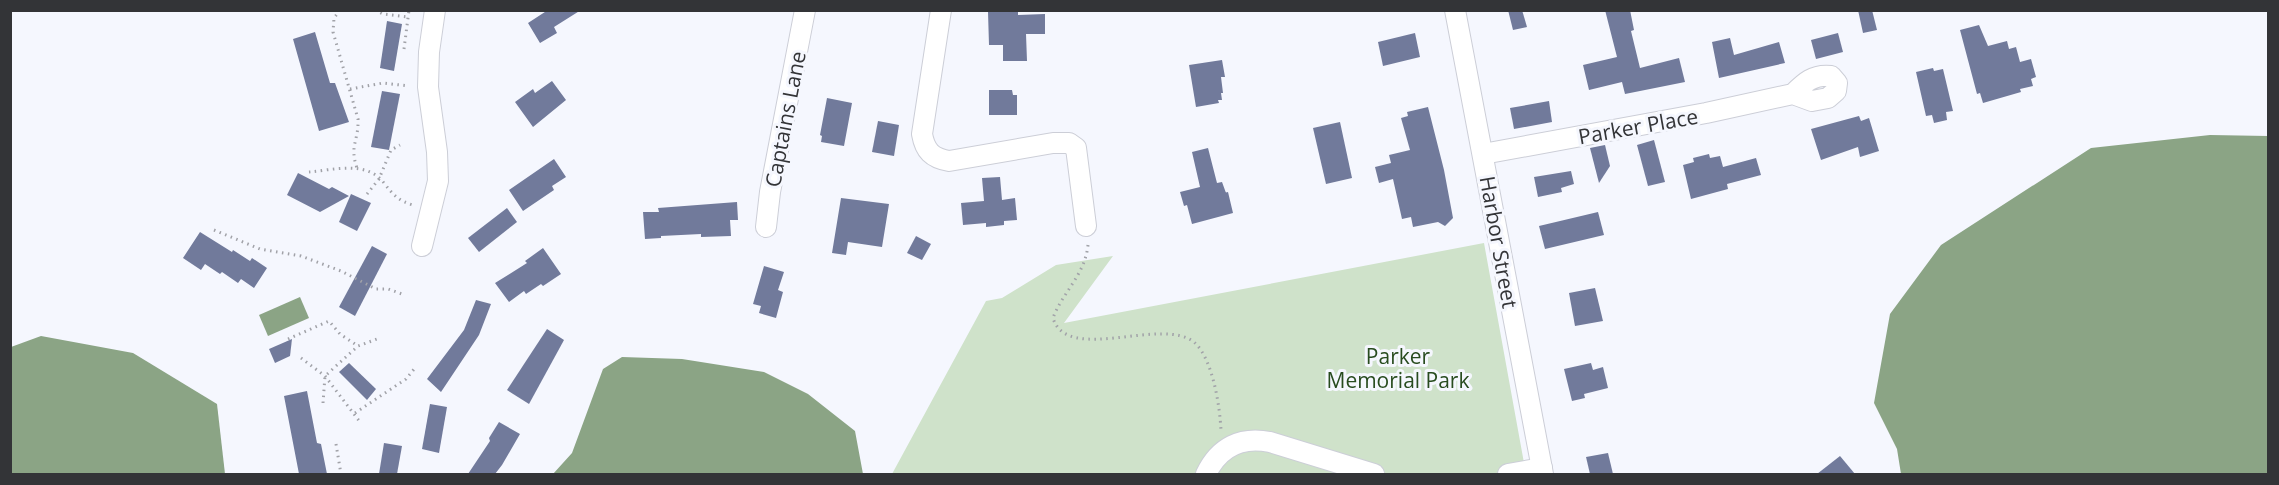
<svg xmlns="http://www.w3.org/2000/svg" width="2279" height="485" font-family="'Open Sans',sans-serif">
<rect width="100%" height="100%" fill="#f5f7fe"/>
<polygon fill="#cfe2ca" points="1484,243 1526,474 892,474 986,301 1002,298 1056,265 1113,256 1064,323"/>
<g fill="#8ba485">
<polygon points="2210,135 2268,136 2268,474 1901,474 1897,449 1874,403 1890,314 1941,245 2091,148"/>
<polygon points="300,297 309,318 268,336 259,315"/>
<polygon points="41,336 133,353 217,404 225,474 11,474 11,347"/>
<polygon points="622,357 682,359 764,372 808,394 855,431 863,474 553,474 572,453 603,369"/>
</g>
<g fill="#717a9b">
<polygon points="548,10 581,10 554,27 557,33 540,43 528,23"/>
<polygon points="1508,10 1522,10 1527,27 1513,30"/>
<polygon points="1605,10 1630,10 1634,30 1631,31 1640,68 1679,58 1685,82 1625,94 1622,82 1589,90 1583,65 1617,57"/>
<polygon points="1858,10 1872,10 1877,30 1863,33"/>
<polygon points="988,12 1018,12 1018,15 1045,14 1045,34 1026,34 1027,61 1003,61 1003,45 989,45"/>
<polygon points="387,21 402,24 394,71 380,68"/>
<polygon points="1979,25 1988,46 2007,41 2009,49 2016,47 2020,62 2031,59 2036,77 2031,79 2033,86 2020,89 2021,92 1983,103 1980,93 1977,94 1960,30"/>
<polygon points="315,32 330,83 335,83 349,122 319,131 293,39"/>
<polygon points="1415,33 1420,57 1383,66 1378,42"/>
<polygon points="1838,33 1843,52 1816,59 1811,40"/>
<polygon points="1730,38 1734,55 1779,42 1785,63 1719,78 1712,42"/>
<polygon points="1222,60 1225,77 1221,77 1223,93 1221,93 1222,100 1218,100 1219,103 1196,107 1189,65"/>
<polygon points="1933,68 1934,71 1943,69 1953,111 1946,112 1947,120 1934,123 1932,115 1926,116 1916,72"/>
<polygon points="552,81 566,100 533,127 515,102 533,89 535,93"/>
<polygon points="989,90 1012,90 1013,95 1017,95 1017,115 989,115"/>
<polygon points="382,91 400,94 389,150 371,147"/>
<polygon points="827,98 852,103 844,146 821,142 822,136 820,135"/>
<polygon points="1549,101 1552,122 1514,129 1510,108"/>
<polygon points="1428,107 1444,170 1453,218 1445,226 1438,222 1413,227 1411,217 1402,219 1393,179 1379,183 1375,167 1391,163 1389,155 1410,150 1401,118 1408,116 1407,112"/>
<polygon points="1859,116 1861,121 1869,118 1879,151 1860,157 1858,147 1821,160 1811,129"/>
<polygon points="878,121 899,125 894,156 872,152"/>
<polygon points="1340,122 1352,178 1326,184 1313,128"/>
<polygon points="1654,140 1665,182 1648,186 1637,145"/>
<polygon points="1605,145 1610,166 1599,183 1590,148"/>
<polygon points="1208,148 1217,183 1222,182 1226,193 1220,194 1228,192 1233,213 1192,224 1187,205 1184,206 1180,192 1200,187 1192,152"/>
<polygon points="1709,154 1710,158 1720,156 1723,167 1756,158 1761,175 1727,184 1728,189 1691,199 1683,165 1694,162 1693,158"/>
<polygon points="554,159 566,177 552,186 554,190 523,211 509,190"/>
<polygon points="1571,171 1574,184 1561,188 1562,192 1538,197 1534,177"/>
<polygon points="298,173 329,189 332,187 349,196 320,212 287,195"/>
<polygon points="1000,177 1002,200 1015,198 1017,220 1004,221 1004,225 986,227 986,223 963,225 961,203 984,201 982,178"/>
<polygon points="351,194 371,203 357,231 339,222"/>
<polygon points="841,198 889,204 882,247 848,242 846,255 832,253"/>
<polygon points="737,202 738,220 730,220 731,236 701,237 701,234 661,236 661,238 645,239 643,212 659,212 658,208"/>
<polygon points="507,208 517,222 479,252 468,238"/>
<polygon points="1598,212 1604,235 1545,249 1539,226"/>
<polygon points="200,232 232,252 233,250 250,261 252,258 267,268 254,288 241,279 238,283 222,272 220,274 205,264 201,270 183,258"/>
<polygon points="916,236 931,244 922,260 907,253"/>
<polygon points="372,246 387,254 355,316 339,307"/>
<polygon points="543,248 561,274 543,286 541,284 526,294 524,291 509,302 495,283 527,263 525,261"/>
<polygon points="764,266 784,272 778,290 783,292 776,318 759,313 761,306 753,304"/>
<polygon points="1595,288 1603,321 1575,326 1569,293"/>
<polygon points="476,300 491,304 479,335 441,392 427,379 464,330"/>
<polygon points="547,329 564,340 529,404 507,390"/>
<polygon points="292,339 290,356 275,363 269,349"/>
<polygon points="349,363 376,389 367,400 339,372"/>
<polygon points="1591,363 1593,370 1603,367 1608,388 1584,394 1585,398 1572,401 1564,369"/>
<polygon points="307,391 317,443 321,444 327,474 299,474 284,396"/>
<polygon points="430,404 447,407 439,453 422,449"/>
<polygon points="499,422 520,434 502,465 495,474 468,474 490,441 489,438"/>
<polygon points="384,443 402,446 397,474 379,474"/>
<polygon points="1608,453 1613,474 1590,474 1586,457"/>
<polygon points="1840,456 1855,474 1817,474"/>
</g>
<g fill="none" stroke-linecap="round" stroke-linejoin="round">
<g stroke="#ccced7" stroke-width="22">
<g id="minor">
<path d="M941,10L922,134C925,151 932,158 949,161L1053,143H1069L1076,148L1086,226"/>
<polyline points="1455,10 1543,474"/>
<path d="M1483,154L1706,113L1793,94L1812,101L1828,98L1836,91L1837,83L1831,76C1813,74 1804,83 1793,94"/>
<polyline points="766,227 770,192 805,10"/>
<polyline points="422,246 438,181 437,152 428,87 429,52 435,10"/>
<path d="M1206,474C1219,447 1241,436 1270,442L1374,474"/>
<polyline points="1508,474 1542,468"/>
</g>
</g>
<g stroke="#a1a2a8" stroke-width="3" stroke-dasharray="1.5 4.5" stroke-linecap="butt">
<path d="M340,10L334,18L333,32L358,119C359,141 349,145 357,168"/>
<polyline points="375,10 383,14 408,17"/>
<polyline points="404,49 409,10"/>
<polyline points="350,89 383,83 409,86"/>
<path d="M309,172C333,170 367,160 384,183C393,195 399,201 413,205"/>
<polyline points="367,194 379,179 391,150 400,145"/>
<polyline points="214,230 260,249 301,256 341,271 376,289 388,289 402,294"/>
<path d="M1088,245C1085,275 1062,293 1053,318C1067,365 1164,315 1195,343C1213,360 1220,407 1221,431"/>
<polyline points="288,339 329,321 340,334 358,346"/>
<polyline points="301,358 325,376 360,422"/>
<polyline points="323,403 325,376 358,346 377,339"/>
<polyline points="355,413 406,379 415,368"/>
<polyline points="336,444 341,474"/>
</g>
<use href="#minor" stroke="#fff" stroke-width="20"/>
</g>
<g text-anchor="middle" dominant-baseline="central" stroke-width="6" stroke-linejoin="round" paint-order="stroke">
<g font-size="21" fill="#333437" stroke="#f5f7fe">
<text transform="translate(785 119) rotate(-79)">Captains Lane</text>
<text transform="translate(1638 126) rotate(-10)">Parker Place</text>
<text transform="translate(1499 242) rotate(80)">Harbor Street</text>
</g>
<g font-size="21" fill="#284c1f" stroke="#f5f7fe">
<text x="1398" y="356">Parker<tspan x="1398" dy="24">Memorial Park</tspan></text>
</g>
</g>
<rect width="2279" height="485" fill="none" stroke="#333437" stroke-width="24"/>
</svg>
